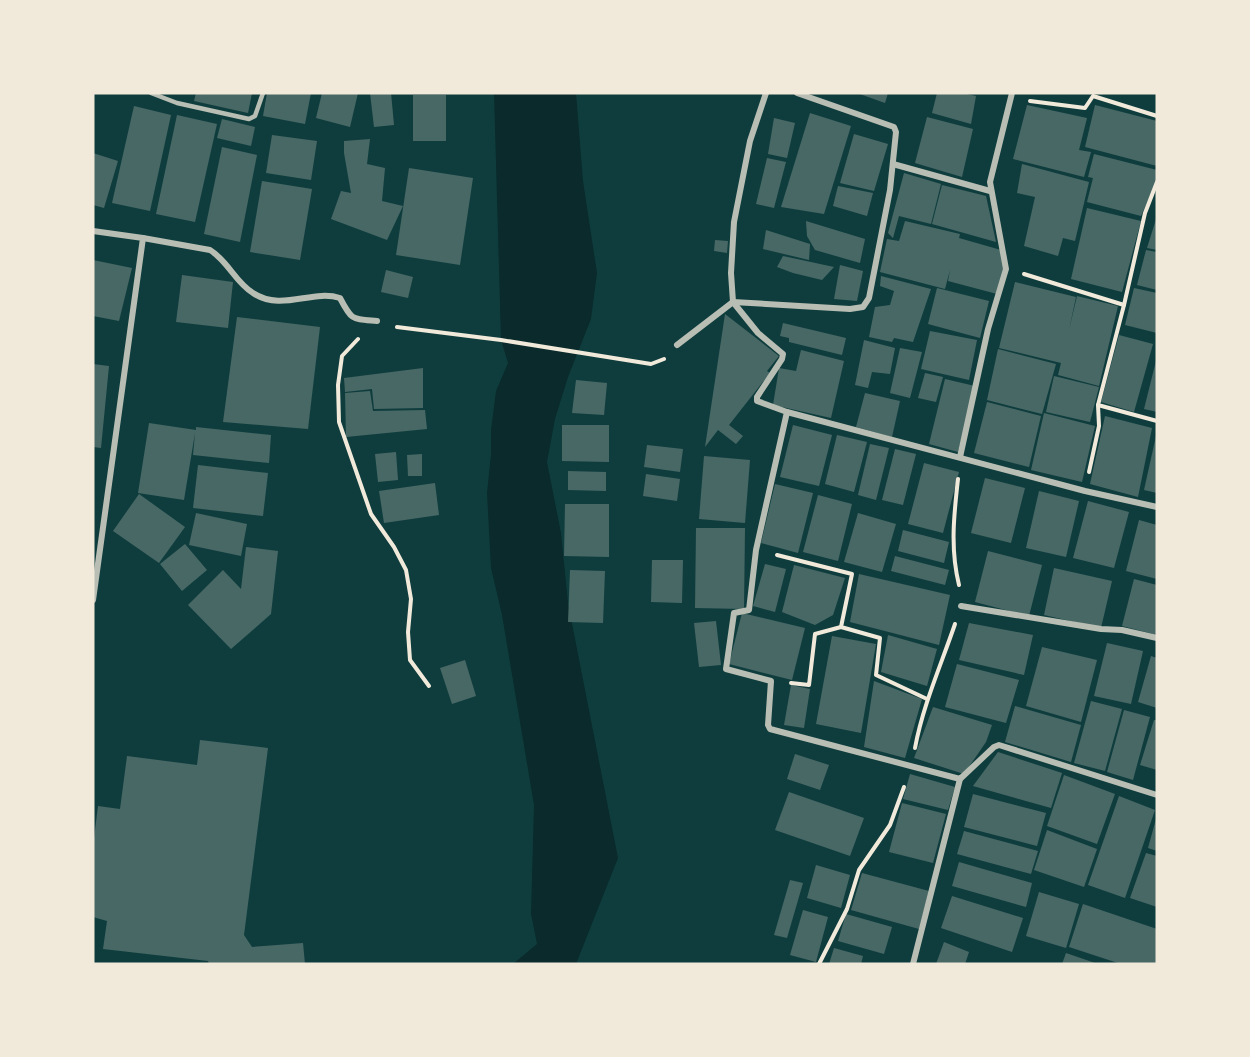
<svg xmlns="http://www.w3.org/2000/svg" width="1250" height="1057" font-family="Merriweather,serif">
<rect width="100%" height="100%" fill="#0f3d3e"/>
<polygon fill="#0a2a2b" points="494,93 576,93 583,181 597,273 591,319 568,377 555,419 547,462 561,533 568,603 618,858 576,964 513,964 537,944 531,914 534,805 502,615 491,568 487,493 491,454 491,430 496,391 508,363 501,340"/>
<g fill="#486865">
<polygon points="196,93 252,93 248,113 194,101"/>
<polygon points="267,93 311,93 305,124 263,116"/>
<polygon points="322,93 358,93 350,127 316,118"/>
<polygon points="370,93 391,93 394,125 374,127"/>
<polygon points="857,93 888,93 885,103"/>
<polygon points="937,93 962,93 976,96 971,124 932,113"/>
<rect x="413" y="95" width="33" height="46"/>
<polygon points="1027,105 1087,118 1079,150 1091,152 1084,177 1013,159"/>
<polygon points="1095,105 1157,121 1157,166 1085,147"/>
<polygon points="134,106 171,115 150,211 112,203"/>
<polygon points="810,113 851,126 824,214 781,207"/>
<polygon points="177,115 217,124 195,222 156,214"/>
<polygon points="927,117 973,129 962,177 915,163"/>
<polygon points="774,118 795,123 787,158 768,154"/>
<polygon points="222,119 255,127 251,146 217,138"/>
<polygon points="854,134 888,144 874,191 840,183"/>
<polygon points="272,135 317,141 311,180 266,173"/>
<polygon points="370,139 367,164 385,168 382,201 403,206 387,240 331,219 341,191 351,193 344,153 344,141"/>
<polygon points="222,147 257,155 240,242 204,234"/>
<polygon points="93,153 118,161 104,208 93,205"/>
<polygon points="1094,154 1157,170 1157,180 1141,216 1087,202 1093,178 1088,177"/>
<polygon points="767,158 786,162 774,208 756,204"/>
<polygon points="1022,164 1089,182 1075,241 1063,238 1058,256 1024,246 1035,197 1017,193"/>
<polygon points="409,168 473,178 460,265 396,255"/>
<polygon points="904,173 941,184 931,224 899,216 893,238 888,233"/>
<polygon points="262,181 312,189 300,260 250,252"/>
<polygon points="942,185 986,196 996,242 932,224"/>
<polygon points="838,186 873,193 867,216 833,206"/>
<polygon points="1087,208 1141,221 1122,292 1071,279"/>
<polygon points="1157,216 1157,250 1147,248"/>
<polygon points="806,221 865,239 860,263 815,250 807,236"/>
<polygon points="905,221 960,234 959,238 1001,250 1006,268 997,294 948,281 950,270 945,289 880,272 887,239 899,241"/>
<polygon points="766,230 810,244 809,260 763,249"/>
<polygon points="715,240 728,241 727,253 714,251"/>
<polygon points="1146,250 1157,252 1157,290 1137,285"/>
<polygon points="783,256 834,267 822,280 793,273 777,267"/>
<polygon points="93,260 132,268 119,321 93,316"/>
<polygon points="840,265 863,271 857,301 834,299"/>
<polygon points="386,270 413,277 408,298 381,292"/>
<polygon points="182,275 233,282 228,328 176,322"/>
<polygon points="881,276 931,289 913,342 894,338 892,342 869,337 875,307 890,305 894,291 880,286"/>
<polygon points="1015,282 1076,297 1069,330 1077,296 1118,306 1099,386 1058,375 1061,363 999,348"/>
<polygon points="937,288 989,301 980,338 928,324"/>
<polygon points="1134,288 1157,293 1157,333 1125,325"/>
<polygon points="725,314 779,356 767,371 770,373 729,425 743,436 736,444 718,430 705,447"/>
<polygon points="237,317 320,327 308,429 223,422"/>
<polygon points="783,323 846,338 842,355 789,342 789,338 780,336"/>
<polygon points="930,331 977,340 969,380 921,369"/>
<polygon points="1119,335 1153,344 1134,412 1101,402"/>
<polygon points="864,340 895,348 890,374 872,372 868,388 855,385"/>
<polygon points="900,348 922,352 910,398 890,393"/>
<polygon points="998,349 1056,364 1042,414 987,400"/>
<polygon points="801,350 844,361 831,418 773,405 779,368 796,371"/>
<polygon points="1156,361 1157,361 1157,412 1144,409"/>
<polygon points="93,364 109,366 101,448 93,447"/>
<polygon points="423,368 423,408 374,409 372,389 345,392 344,378"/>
<polygon points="925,373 943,377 936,402 918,398"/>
<polygon points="1054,376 1099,387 1090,422 1046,412"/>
<polygon points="945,379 975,386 958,452 929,444"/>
<polygon points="576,380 607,383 604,415 572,413"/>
<polygon points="370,391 373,411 425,410 427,429 346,437 345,393"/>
<polygon points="865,393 900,401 892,437 856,427"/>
<polygon points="987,402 1041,416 1029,467 974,453"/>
<polygon points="1044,413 1095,426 1082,482 1031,470"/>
<polygon points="1105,416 1152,428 1138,497 1090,484"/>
<polygon points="149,423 196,430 196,427 271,435 269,463 193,455 195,433 184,500 138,493"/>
<polygon points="562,425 609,425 609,462 562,461"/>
<polygon points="793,425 832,435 819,486 780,477"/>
<polygon points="837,435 867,442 854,492 825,484"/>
<polygon points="1156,436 1157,436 1157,493 1144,490"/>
<polygon points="870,444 889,448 876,500 858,495"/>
<polygon points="647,445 683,449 680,472 644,467"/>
<polygon points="895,449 916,454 903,505 882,500"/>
<polygon points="396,452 398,480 378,482 375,454"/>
<polygon points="422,454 422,476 408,476 407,455"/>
<polygon points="704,456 750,460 745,523 699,519"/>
<polygon points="924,463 959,472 943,533 908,524"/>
<polygon points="198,465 268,473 263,516 193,508"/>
<polygon points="568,471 606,472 606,491 568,490"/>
<polygon points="646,474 680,479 677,501 643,496"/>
<polygon points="985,478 1025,488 1011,543 971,533"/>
<polygon points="435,483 439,515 384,523 379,491"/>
<polygon points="775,484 813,493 798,553 761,543"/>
<polygon points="1039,491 1079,501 1066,557 1026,548"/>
<polygon points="139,494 185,527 159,563 113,531"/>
<polygon points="818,495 852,504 838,561 803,552"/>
<polygon points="1088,501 1129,512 1114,568 1073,558"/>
<polygon points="565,504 609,504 609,557 564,556"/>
<polygon points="196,513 247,524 241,556 189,545"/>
<polygon points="858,513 896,524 882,572 844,562"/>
<polygon points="1139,520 1157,525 1157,579 1126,571"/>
<polygon points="696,528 745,528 744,609 695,608"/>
<polygon points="903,530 949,542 944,563 898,551"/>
<polygon points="185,544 207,570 182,591 160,564"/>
<polygon points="246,547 278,551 271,614 231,649 188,605 223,570 241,589"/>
<polygon points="988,551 1042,565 1029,616 975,602"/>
<polygon points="895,556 949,570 945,585 891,571"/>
<polygon points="652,560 683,560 682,603 651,602"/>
<polygon points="765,564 786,569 775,612 753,606"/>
<polygon points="794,565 845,578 833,615 815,625 782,612"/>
<polygon points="1054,568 1112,581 1101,628 1044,615"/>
<polygon points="570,570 605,571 603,623 568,622"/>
<polygon points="859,574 950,595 939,645 850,622"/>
<polygon points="1134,579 1157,585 1157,635 1122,626"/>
<polygon points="742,613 805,628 792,680 729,664"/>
<polygon points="716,621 721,665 699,667 694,623"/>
<polygon points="969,623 1033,635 1024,675 959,660"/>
<polygon points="888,635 937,649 927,686 881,672"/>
<polygon points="832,636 876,644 861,733 816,724"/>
<polygon points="1107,643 1143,651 1131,704 1094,696"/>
<polygon points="1042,647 1097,660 1081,722 1026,706"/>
<polygon points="1151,656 1157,658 1157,708 1138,702"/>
<polygon points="465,660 476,696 452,704 440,668"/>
<polygon points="957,664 1019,680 1006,723 945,707"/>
<polygon points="874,681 922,699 905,758 864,747"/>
<polygon points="791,685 810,689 804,728 784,725"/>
<polygon points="1091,701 1122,709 1105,771 1074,763"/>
<polygon points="1015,706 1081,725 1071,762 1005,742"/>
<polygon points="933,707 992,725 986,742 964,774 914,758"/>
<polygon points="1124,710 1150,717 1133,780 1107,772"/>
<polygon points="1154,720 1157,720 1157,770 1140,765"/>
<polygon points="200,740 268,748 244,935 252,947 303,943 305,964 209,964 208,961 103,949 107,921 93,917 93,846 98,806 120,809 127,756 197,765"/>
<polygon points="998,752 1062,773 1051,808 973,786"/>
<polygon points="795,754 829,765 820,790 787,779"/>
<polygon points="910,774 955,787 948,810 903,799"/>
<polygon points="1064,775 1115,794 1097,844 1047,826"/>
<polygon points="789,792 864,818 850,856 775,830"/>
<polygon points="973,794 1046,813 1037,846 964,827"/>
<polygon points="1119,796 1155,810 1125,898 1088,885"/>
<polygon points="902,803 946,814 933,863 889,852"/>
<polygon points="1156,819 1157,819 1157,851 1148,848"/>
<polygon points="1047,830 1097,849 1084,887 1034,870"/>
<polygon points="964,831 1038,851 1031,874 957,854"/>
<polygon points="1146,853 1157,856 1157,907 1130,898"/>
<polygon points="959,862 1032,883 1026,907 952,886"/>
<polygon points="816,865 850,875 841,908 807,898"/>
<polygon points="862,873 929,891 919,929 851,910"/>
<polygon points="790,880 803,883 787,938 774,935"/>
<polygon points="1039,892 1079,904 1066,948 1026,936"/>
<polygon points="952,896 1023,918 1012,952 941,928"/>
<polygon points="1083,904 1157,929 1157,964 1121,964 1069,947"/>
<polygon points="803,910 828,917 816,962 790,955"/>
<polygon points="846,914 892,927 884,954 838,941"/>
<polygon points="944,942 969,952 965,964 936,964"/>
<polygon points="834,948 863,956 861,964 829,964"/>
<polygon points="1066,953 1098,964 1062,964"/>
</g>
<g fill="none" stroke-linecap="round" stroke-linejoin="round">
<g stroke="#f1e9da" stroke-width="4">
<polyline points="1030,101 1085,108 1093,96 1157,116"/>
<polyline points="1157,182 1145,213 1124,305 1098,405 1157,421"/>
<polyline points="1024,274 1124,305"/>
<polyline points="397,327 501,340 651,364 664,359"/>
<polyline points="358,339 342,356 338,385 339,422 371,514 394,547 406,570 411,599 408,632 410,660 429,686"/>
<polyline points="1089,472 1099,426 1098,405"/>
<path d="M958,479C954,514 950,549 959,585"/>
<polyline points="777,555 852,574 841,627 880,638 876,675 927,699"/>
<polyline points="791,683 809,685 815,634 841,627"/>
<path d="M915,748C923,705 941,665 955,624"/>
<polyline points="819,964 847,909 859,870 890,825 904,787"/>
</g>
<polyline stroke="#b8beb3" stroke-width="4.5" points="151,93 177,103 249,119 255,116 263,93"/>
<g stroke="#b8beb3" stroke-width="6">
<polyline points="766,93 750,141 734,222 731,273 733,302 758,333 783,354 782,359 757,397 757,401 787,412 756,550 749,610 734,613 726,669 771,681 768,725 770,729 960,779 994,747 999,745 1157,795"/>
<polyline points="893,164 990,191"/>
<polyline points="93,231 143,238 93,600"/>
<path d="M143,238L210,250C228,261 235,282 253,293C282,312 312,289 340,298C352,321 352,319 377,321"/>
<polyline points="677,345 733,302 850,309 863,307 869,298 890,190 896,132 894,127 797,93"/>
<polyline points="787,412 1085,491 1157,507"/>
<polyline points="960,457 988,329 1006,269 990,182 1012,93"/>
<polyline points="961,606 1101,629 1122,630 1157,638"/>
<polyline points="913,964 960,779"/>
</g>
</g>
<rect width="1250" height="1057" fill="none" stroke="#f1e9da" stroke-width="189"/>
</svg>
